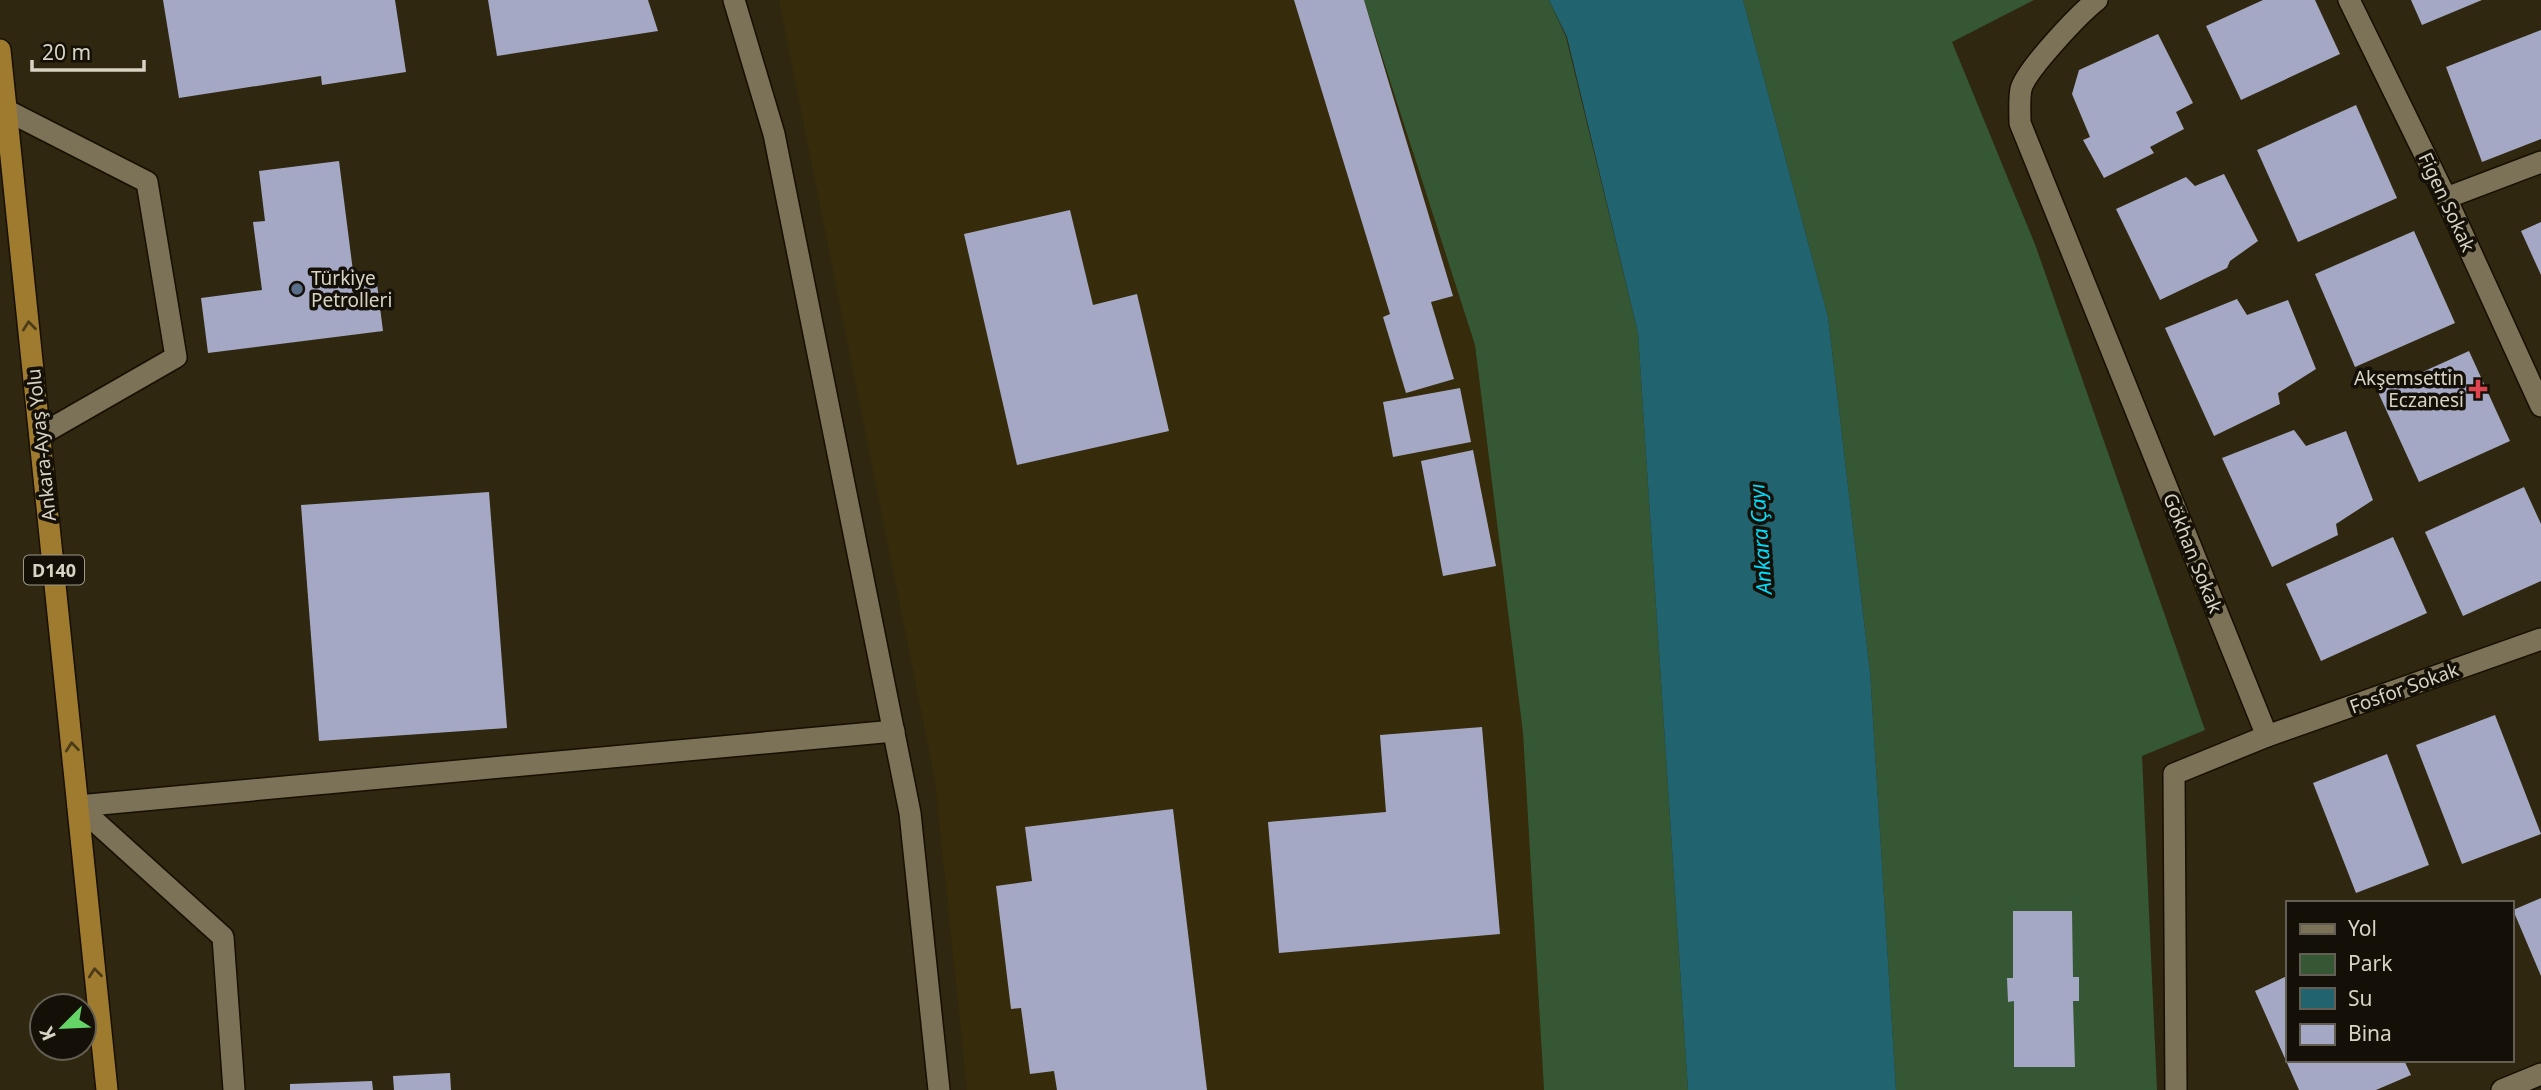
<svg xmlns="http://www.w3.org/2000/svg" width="2541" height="1090" font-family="'Noto Sans',sans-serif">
<rect width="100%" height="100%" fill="#2f270f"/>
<polygon fill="#362b0b" points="779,0 1364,0 1475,345 1523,733 1544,1090 967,1090 935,780"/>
<g fill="#355734">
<polygon points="1364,0 1549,0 1566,37 1638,333 1688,1090 1544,1090 1523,733 1475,345"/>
<polygon points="1743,0 2034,0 1952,42 2036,247 2205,730 2142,756 2157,1090 1896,1090 1870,672 1828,317"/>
</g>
<polygon fill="#216470" points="1549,0 1743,0 1828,317 1870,672 1896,1090 1688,1090 1638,333 1567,37"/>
<g fill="#a5a8c4">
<polygon points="163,0 395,0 406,72 322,85 321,76 179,98"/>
<polygon points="488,0 648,0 658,31 497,56"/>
<polygon points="1294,0 1364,0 1453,296 1431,302 1454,379 1406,393 1383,317 1390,314"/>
<polygon points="2263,0 2315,0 2340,54 2241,100 2206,26"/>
<polygon points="2411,0 2482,0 2422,25"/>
<polygon points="2541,30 2541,139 2482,162 2446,67"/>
<polygon points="2158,34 2193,103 2176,112 2184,129 2150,147 2154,153 2104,178 2083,140 2090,137 2072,94 2079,70"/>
<polygon points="2356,105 2397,198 2298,242 2257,150"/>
<polygon points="339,161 354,279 376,276 383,331 208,353 201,298 262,290 253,222 265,221 259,171"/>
<polygon points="2224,174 2258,241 2230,261 2227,268 2160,300 2116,209 2186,177 2195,186"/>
<polygon points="1070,210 1093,305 1137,294 1169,431 1017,465 964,234"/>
<polygon points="2541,222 2541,275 2521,231"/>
<polygon points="2414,231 2455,323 2355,367 2315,274"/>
<polygon points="2237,299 2247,315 2288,300 2316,369 2278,393 2280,404 2214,436 2165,328"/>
<polygon points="2469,351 2510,441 2419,482 2378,392"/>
<polygon points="1460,388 1471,442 1393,457 1383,402"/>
<polygon points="2294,430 2306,446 2346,431 2373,500 2336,524 2338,535 2272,567 2222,458"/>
<polygon points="1473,450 1496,566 1443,576 1421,461"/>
<polygon points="2524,487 2541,524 2541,581 2463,616 2425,532"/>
<polygon points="489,492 507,728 319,741 301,505"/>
<polygon points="2393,537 2427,613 2321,661 2286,584"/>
<polygon points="2495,715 2541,834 2462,864 2416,745"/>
<polygon points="1482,727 1500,934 1279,953 1268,822 1386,812 1380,735"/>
<polygon points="2387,754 2429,865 2356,893 2313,783"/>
<polygon points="1173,809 1207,1090 1057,1090 1054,1071 1030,1074 1021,1008 1011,1009 996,886 1032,881 1025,827"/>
<polygon points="2541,898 2541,976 2513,910"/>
<polygon points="2013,911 2072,911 2073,977 2079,977 2079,1001 2073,1001 2075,1067 2014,1067 2014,1001 2008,1002 2007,978 2013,978"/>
<polygon points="2287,976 2287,1060 2404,1060 2411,1075 2376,1090 2299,1090 2255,991"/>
<polygon points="450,1073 451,1090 394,1090 393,1076"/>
<polygon points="372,1081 373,1090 290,1090 290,1084"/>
</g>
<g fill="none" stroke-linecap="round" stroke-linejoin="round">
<g stroke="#170f00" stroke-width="24">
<g id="minor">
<path d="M2097,0C2080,13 2026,70 2021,89C2019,99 2020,113 2020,123L2267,736L2174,774L2176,1090"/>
<polyline points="2349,0 2446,198 2541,406"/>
<polyline points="6,110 147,182 176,357 40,435"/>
<polyline points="2267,736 2541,639"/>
<polyline points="234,1090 223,937 78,806 894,731"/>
<polyline points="2502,1090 2541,1074"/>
</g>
</g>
<g stroke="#170f00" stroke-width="24">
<g id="tertiary">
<polyline points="734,0 774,134 910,813 939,1090"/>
<polyline points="2446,198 2541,162"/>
</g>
</g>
<g stroke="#170f00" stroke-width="24">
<polyline id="trunk" points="0,50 107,1090"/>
</g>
<use href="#minor" stroke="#7c7258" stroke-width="21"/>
<use href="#tertiary" stroke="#7c7258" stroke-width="21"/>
<use href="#trunk" stroke="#9f7b2f" stroke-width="21"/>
</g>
<defs><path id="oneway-chevron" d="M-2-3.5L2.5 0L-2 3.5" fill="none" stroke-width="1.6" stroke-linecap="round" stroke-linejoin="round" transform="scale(1.75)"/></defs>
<g stroke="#4c3b17">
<use href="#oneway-chevron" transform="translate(29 326) rotate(-96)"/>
<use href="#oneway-chevron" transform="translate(72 747) rotate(-96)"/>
<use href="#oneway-chevron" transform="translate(95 973) rotate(-96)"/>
</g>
<circle fill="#5c6f8a" stroke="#141007" stroke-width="2.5" cx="297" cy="289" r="7"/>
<path fill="#e0444e" stroke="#141007" stroke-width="2.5" d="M2474.5 378.5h7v7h7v7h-7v7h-7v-7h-7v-7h7z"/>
<g text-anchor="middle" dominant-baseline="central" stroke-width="7" stroke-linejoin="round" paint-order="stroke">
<rect fill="#141007" stroke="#9d988b" stroke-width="2" x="24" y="555.5" width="60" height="29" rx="5"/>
<g font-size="18" font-weight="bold" fill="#d8d3c4">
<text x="54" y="570">D140</text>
</g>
<g font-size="19" fill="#d8d3c4" stroke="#141007">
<text transform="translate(2447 202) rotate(65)">Figen Sokak</text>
<text transform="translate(41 445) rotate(-96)">Ankara-Ayaş Yolu</text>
<text transform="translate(2193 553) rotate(68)">Gökhan Sokak</text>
<text transform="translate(2404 688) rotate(-20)">Fosfor Sokak</text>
</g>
<g font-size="19" fill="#d8d3c4" stroke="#141007" text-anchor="start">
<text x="311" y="278">Türkiye<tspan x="311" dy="22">Petrolleri</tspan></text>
<text x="2464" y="378" text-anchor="end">Akşemsettin<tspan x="2464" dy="22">Eczanesi</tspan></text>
</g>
<g font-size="21" font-style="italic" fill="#01ddfc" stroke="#141007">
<text transform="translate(1760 539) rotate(-94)">Ankara Çayı</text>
</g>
</g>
<rect x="2286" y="901" width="228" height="161" fill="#141007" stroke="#625e53" stroke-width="2"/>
<rect x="2300" y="924" width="35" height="10" fill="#7c7258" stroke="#625e53" stroke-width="2"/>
<text x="2348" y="936" font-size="21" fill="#d8d3c4">Yol</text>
<rect x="2300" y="954" width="35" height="21" fill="#355734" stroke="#625e53" stroke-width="2"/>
<text x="2348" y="971" font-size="21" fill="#d8d3c4">Park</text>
<rect x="2300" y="988" width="35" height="21" fill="#216470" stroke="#625e53" stroke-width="2"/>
<text x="2348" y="1006" font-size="21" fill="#d8d3c4">Su</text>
<rect x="2300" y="1024" width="35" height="21" fill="#a5a8c4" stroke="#625e53" stroke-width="2"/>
<text x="2348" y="1041" font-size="21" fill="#d8d3c4">Bina</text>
<g transform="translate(63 1027) rotate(246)"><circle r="33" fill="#141007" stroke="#625e53" stroke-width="2"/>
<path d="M0-5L12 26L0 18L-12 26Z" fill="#65d467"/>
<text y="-10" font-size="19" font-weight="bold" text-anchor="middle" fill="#d8d3c4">K</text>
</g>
<path d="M32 60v10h112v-10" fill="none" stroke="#d8d3c4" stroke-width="3.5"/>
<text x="42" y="60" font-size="21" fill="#d8d3c4" stroke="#141007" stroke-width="5" paint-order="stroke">20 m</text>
</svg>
